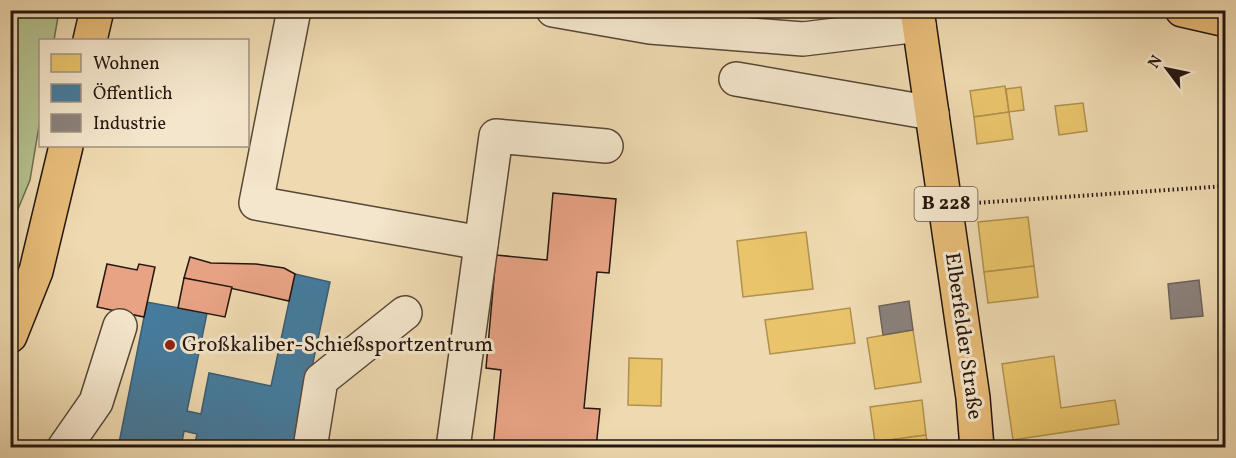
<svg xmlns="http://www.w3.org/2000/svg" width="1236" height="458" font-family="Vollkorn,serif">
<rect width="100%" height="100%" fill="#eed9b0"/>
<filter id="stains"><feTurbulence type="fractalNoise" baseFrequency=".00333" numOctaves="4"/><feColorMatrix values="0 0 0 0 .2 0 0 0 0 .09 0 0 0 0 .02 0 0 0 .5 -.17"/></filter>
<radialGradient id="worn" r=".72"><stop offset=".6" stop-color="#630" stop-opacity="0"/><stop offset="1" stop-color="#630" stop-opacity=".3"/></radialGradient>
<polygon fill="#b4c08f" stroke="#6c6b4f" stroke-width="1.5" points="11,10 59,11 54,40 40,40 40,120 30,180 11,226"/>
<g fill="#e9c46a" stroke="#ae904f" stroke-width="1.5">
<polygon points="1005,86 1009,112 974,117 970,91"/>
<polygon points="1021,87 1024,110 1009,112 1006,89"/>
<polygon points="1083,103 1087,131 1059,135 1055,106"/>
<polygon points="1009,112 1013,139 977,144 974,117"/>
<polygon points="1028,217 1034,266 984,272 978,222"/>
<polygon points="806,232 813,289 743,297 737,241"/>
<polygon points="1034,266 1038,297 988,303 984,272"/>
<polygon points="850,308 855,343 770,354 765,320"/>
<polygon points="913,330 921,382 875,389 867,338"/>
<polygon points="1054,356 1061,408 1115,400 1119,424 1013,440 1002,364"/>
<polygon points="629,358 662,359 661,406 628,405"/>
<polygon points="922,400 926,435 875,442 870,407"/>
<polygon points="926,435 928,448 876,448 875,442"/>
</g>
<polygon fill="#457b9d" stroke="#3b5d72" stroke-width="1.5" points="295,274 330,282 295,448 194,448 197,434 184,431 181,448 118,448 147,302 207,313 187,411 201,414 209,373 271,386"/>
<g fill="#8a817c" stroke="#6c615b" stroke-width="1.5">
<polygon points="1199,280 1203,316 1171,319 1168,284"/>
<polygon points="909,301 913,330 883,335 879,306"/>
</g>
<g fill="#e8a385" stroke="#25160f" stroke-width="1.5">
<polygon points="553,193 616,199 609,273 597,272 584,408 600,409 596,448 493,448 501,370 486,368 496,255 547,260"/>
<polygon points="190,257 211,263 256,264 284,268 295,274 289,301 184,278"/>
<polygon points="107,264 137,270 139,264 155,267 144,317 97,307"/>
<polygon points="184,278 232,287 225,317 178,308"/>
</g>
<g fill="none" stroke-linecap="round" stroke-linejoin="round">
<g stroke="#574737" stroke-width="36">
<g id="minor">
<polyline points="294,10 256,203 481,243"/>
<polyline points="553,10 650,27 803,39 919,25"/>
<polyline points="736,79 932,113"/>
<polyline points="64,448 96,402 120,326"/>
<polyline points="310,448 321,380 405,313"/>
<polyline points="453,448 496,136 606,146"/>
</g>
</g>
<g stroke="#25160f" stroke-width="36">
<g id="major">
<polyline points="917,10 973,398 977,448"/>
<polyline points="1182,10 1226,20"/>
<polyline points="90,40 97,10"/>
<polyline points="10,336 36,271 66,146"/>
</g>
</g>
<polyline stroke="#25160f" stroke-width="4" stroke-dasharray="1.5 3" stroke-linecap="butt" points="975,203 1226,186"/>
<use href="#minor" stroke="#f4e6cc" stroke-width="33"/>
<use href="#major" stroke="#e7bc78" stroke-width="33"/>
</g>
<circle fill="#8f2418" stroke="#f4e6cc" stroke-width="2" cx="170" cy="345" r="6"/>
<g text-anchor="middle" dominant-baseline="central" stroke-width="6" stroke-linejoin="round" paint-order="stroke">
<rect fill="#f4e6cc" stroke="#635448" stroke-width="1.5" x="914.5" y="187" width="63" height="34" rx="4.5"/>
<g font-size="20" font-weight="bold" fill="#25160f">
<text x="946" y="204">B 228</text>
</g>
<g font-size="21" fill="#25160f" stroke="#f4e6cc">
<text transform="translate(963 336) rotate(82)">Elberfelder Straße</text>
</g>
<g font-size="21" fill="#25160f" stroke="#f4e6cc" text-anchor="start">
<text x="182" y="345">Großkaliber-Schießsportzentrum</text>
</g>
</g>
<rect width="1236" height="458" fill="none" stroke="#eed9b0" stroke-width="36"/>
<rect x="12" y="12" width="1212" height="434" fill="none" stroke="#25160f" stroke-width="3"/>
<rect x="18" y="18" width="1200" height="422" fill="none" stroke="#25160f" stroke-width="1.5"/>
<rect x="39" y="39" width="210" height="108" fill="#f4e6cc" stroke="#a19380" stroke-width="1.5"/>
<rect x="51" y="54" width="30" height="18" fill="#e9c46a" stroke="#a19380" stroke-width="1.5"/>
<text x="93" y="69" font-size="18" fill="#25160f">Wohnen</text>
<rect x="51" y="84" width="30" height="18" fill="#457b9d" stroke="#a19380" stroke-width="1.5"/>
<text x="93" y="99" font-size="18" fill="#25160f">Öffentlich</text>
<rect x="51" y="114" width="30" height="18" fill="#8a817c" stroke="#a19380" stroke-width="1.5"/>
<text x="93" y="129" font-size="18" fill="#25160f">Industrie</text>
<g transform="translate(1167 69) rotate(302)" stroke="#f4e6cc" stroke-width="4.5" paint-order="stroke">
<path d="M0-4.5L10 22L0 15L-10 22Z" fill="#25160f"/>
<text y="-9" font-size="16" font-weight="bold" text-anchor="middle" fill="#25160f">N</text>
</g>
<rect width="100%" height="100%" filter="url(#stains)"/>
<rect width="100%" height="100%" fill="url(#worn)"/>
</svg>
